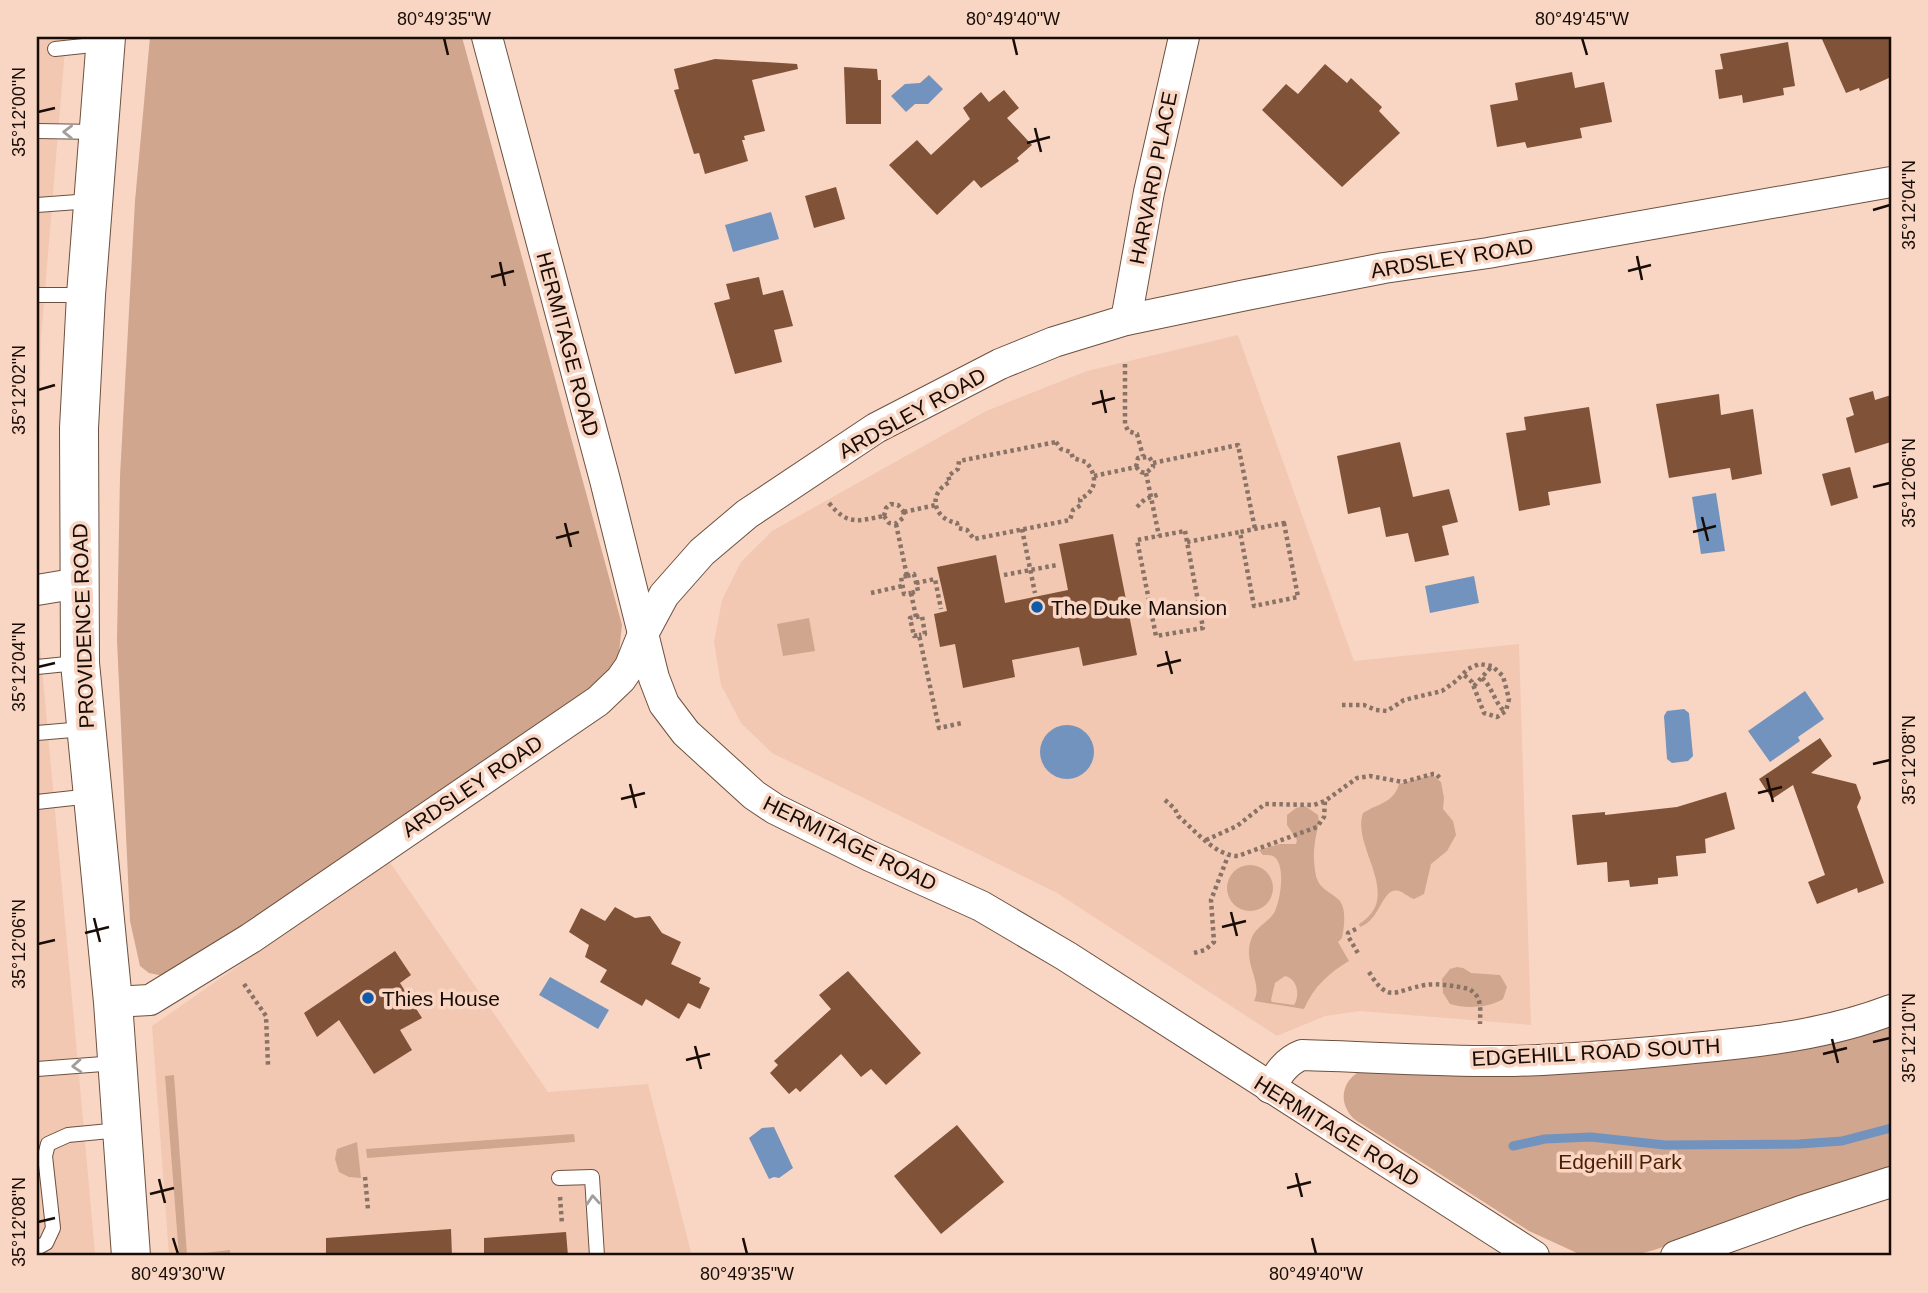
<svg xmlns="http://www.w3.org/2000/svg" width="1928" height="1293" font-family="Arial,sans-serif">
<rect width="100%" height="100%" fill="#f9d6c3"/>
<g fill="#f2c8b2">
<polygon points="37,37 66,37 41,339 37,554"/>
<polygon points="1238,335 1354,661 1519,644 1531,1025 1360,1011 1325,1016 1277,1036 1057,893 772,753 741,723 721,685 714,642 722,600 741,562 772,531 986,411 1087,371"/>
<polygon points="39,634 95,1252 94,1256 37,1256 37,635"/>
<polygon points="389,861 548,1092 648,1084 692,1256 169,1256 152,1026"/>
</g>
<g fill="#d0a68e" fill-rule="evenodd">
<polygon points="150,37 462,37 622,625 617,670 179,979 149,973 140,966 130,921 117,640 120,476 135,201"/>
<polygon points="809,618 815,651 783,656 777,624"/>
<path d="M1432,775L1441,782L1444,798L1443,809L1453,821L1456,835L1447,851L1431,864L1424,894L1414,899C1408,897 1405,893 1399,891C1382,886 1381,920 1360,927L1359,924C1405,897 1351,847 1363,813C1377,804 1394,803 1399,784Z"/>
<path d="M1305,806L1318,815C1320,824 1316,833 1315,842C1313,853 1314,866 1316,876C1320,890 1330,891 1339,900C1347,909 1344,927 1342,938L1338,942L1349,961C1329,973 1314,986 1304,1009L1254,1001C1264,982 1241,963 1252,937C1256,927 1268,922 1274,913C1280,903 1287,864 1273,856C1271,855 1265,855 1263,855L1259,850L1280,844H1296L1297,840L1287,825V815L1296,808ZM1285,976C1298,979 1300,996 1294,1005L1272,1002L1271,1000L1275,983Z"/>
<circle cx="1250" cy="888" r="23"/>
<path d="M1457,967L1463,968L1471,973L1500,975L1507,987L1503,999C1488,1008 1467,1009 1450,1004L1443,993L1442,979L1450,969Z"/>
<path d="M1891,1021V1170L1654,1250L1632,1256H1597L1577,1253L1529,1231L1354,1119C1338,1103 1341,1082 1360,1071Z"/>
<polygon points="174,1075 187,1255 230,1250 230,1256 179,1256 165,1076"/>
<polygon points="574,1134 575,1142 367,1158 366,1149"/>
<polygon points="357,1142 361,1178 349,1177 339,1172 335,1159 337,1149"/>
</g>
<g fill="#7293bd">
<polygon points="929,75 943,89 928,104 915,104 906,112 891,96 905,84 920,83"/>
<polygon points="771,212 779,239 733,252 725,225"/>
<polygon points="1716,493 1725,551 1701,554 1692,497"/>
<polygon points="1474,576 1479,603 1430,613 1425,586"/>
<polygon points="1805,691 1824,719 1798,737 1800,741 1770,762 1748,731"/>
<polygon points="1684,709 1689,713 1693,756 1688,761 1672,763 1667,759 1664,716 1667,711"/>
<circle cx="1067" cy="752" r="27"/>
<polygon points="550,977 609,1010 598,1029 539,995"/>
<polygon points="774,1127 793,1168 779,1178 774,1177 769,1179 749,1138 762,1128"/>
</g>
<g fill="none" stroke-linecap="round" stroke-linejoin="round">
<polyline stroke="#7293bd" stroke-width="9" points="1513,1146 1545,1139 1591,1137 1665,1145 1799,1144 1842,1141 1891,1128"/>
</g>
<g fill="#805237">
<polygon points="1821,37 1891,37 1891,77 1860,91 1859,88 1846,93"/>
<polygon points="1788,42 1795,86 1783,88 1784,95 1743,103 1742,95 1719,99 1715,70 1723,69 1720,54"/>
<polygon points="715,59 797,64 798,69 752,80 765,131 744,136 745,140 742,140 748,161 705,174 699,153 694,154 674,90 679,89 674,69"/>
<polygon points="1325,64 1347,83 1351,78 1382,107 1379,111 1400,133 1342,187 1262,110 1286,84 1298,94"/>
<polygon points="844,67 877,69 878,80 881,80 881,124 846,124"/>
<polygon points="1572,72 1575,88 1604,82 1612,122 1580,128 1582,138 1527,148 1525,142 1497,147 1490,105 1518,100 1515,83"/>
<polygon points="1004,90 1019,108 1007,118 1032,145 1017,158 1019,161 981,188 974,180 937,215 889,165 917,140 931,155 970,119 963,108 981,92 989,102"/>
<polygon points="836,187 845,219 814,228 805,196"/>
<polygon points="759,277 763,295 783,290 793,326 774,330 782,362 735,374 714,303 730,299 726,284"/>
<polygon points="1873,391 1875,400 1891,395 1891,442 1855,453 1846,418 1854,415 1849,398"/>
<polygon points="1719,394 1721,415 1753,409 1762,474 1732,480 1730,468 1669,478 1656,404"/>
<polygon points="1589,407 1601,483 1548,492 1550,505 1519,511 1506,433 1526,430 1524,417"/>
<polygon points="1400,442 1413,497 1449,489 1458,522 1442,526 1449,555 1415,562 1408,533 1386,537 1380,507 1348,514 1337,456"/>
<polygon points="1850,467 1858,498 1831,506 1822,474"/>
<polygon points="1113,534 1137,655 1083,666 1079,647 1012,660 1015,677 963,688 955,644 940,647 934,614 947,611 937,567 996,555 1005,603 1068,590 1059,544"/>
<polygon points="1820,738 1832,756 1811,773 1856,784 1861,798 1857,807 1884,883 1858,893 1857,888 1817,904 1808,882 1825,875 1793,785 1772,799 1759,779"/>
<polygon points="1726,792 1735,829 1705,839 1706,853 1676,856 1678,876 1658,878 1658,884 1630,887 1629,880 1608,882 1607,862 1577,865 1572,815 1605,812 1605,815 1677,807"/>
<polygon points="615,907 635,918 650,916 662,933 681,942 671,964 701,978 699,983 710,988 700,1009 688,1003 679,1019 646,999 642,1006 600,982 607,970 585,957 589,945 569,932 581,908 605,921"/>
<polygon points="395,951 411,975 400,983 422,1018 400,1030 412,1050 374,1074 339,1020 317,1037 304,1013"/>
<polygon points="848,971 921,1053 886,1085 871,1069 861,1077 841,1054 800,1092 796,1088 789,1094 770,1073 778,1065 774,1061 831,1009 819,995"/>
<polygon points="957,1125 1004,1182 941,1234 894,1176"/>
<polygon points="451,1229 452,1256 326,1256 326,1238"/>
<polygon points="566,1232 568,1256 484,1256 484,1238"/>
</g>
<g fill="none" stroke-linecap="round" stroke-linejoin="round">
<g stroke="#6d503f" stroke-width="16">
<g id="lane">
<polyline points="55,49 102,44"/>
<polyline points="37,131 97,132"/>
<polyline points="37,205 91,201"/>
<polyline points="37,295 85,295"/>
<polyline points="37,667 77,663"/>
<polyline points="37,733 84,729"/>
<polyline points="37,802 91,796"/>
<polyline points="37,1069 116,1063"/>
<polyline points="559,1178 592,1177 597,1256"/>
<polyline points="37,1248 46,1243 53,1228 45,1156 48,1144 68,1135 120,1130"/>
</g>
</g>
<g stroke="#6d503f" stroke-width="32">
<g id="street">
<polyline points="487,37 605,480 654,678 664,704 686,733 754,795 775,809 870,856 981,906 1066,956 1534,1256"/>
<polyline points="1126,320 1149,192 1184,37"/>
<polyline points="37,590 79,583"/>
<polyline points="113,1002 150,1000 251,938 598,701 621,679 630,666 643,634 664,595 702,552 747,514 876,428 1000,364 1054,342 1126,320 1246,295 1384,268 1488,253 1891,182"/>
<path d="M1270,1088C1278,1074 1286,1061 1302,1055C1373,1057 1444,1062 1514,1061C1574,1059 1635,1054 1694,1048C1760,1042 1829,1034 1891,1010"/>
<polyline points="1676,1256 1801,1211 1891,1182"/>
</g>
</g>
<g stroke="#6d503f" stroke-width="40">
<polyline id="primary" points="106,37 86,295 79,428 80,663 113,1002 131,1256"/>
</g>
<g stroke="#897266" stroke-width="4.5" stroke-dasharray="3.5 3.5" stroke-linecap="butt">
<polyline points="1125,364 1125,424 1128,431 1137,434 1143,456"/>
<path d="M1056,442L1061,449L1071,452L1073,458L1086,462C1098,476 1097,491 1080,499L1081,505L1073,510L1070,520L974,539L967,530L958,528L957,523C933,519 927,493 950,482L948,476L958,469L959,461Z"/>
<polyline points="1153,463 1238,445 1255,529"/>
<polyline points="1136,467 1138,458 1149,457 1153,463"/>
<polyline points="1136,467 1141,472 1146,473 1153,467 1153,463"/>
<polyline points="1146,473 1159,536"/>
<polyline points="1094,476 1136,467"/>
<path d="M829,503C848,526 857,521 884,516"/>
<polyline points="1137,507 1145,499 1160,494"/>
<polyline points="904,512 936,505"/>
<polyline points="884,516 889,523 895,524 903,518 904,512"/>
<polyline points="884,516 886,508 891,504 898,505 904,512"/>
<polygon points="1284,523 1298,597 1254,606 1240,532"/>
<polyline points="896,524 907,576"/>
<polyline points="1022,529 1035,593"/>
<polygon points="1185,531 1203,628 1156,636 1137,540"/>
<polyline points="1187,542 1240,532"/>
<polyline points="1004,575 1057,565"/>
<polyline points="907,576 914,574 918,591 911,593"/>
<polyline points="907,576 901,577 904,594 911,593"/>
<polyline points="916,583 935,579 941,609"/>
<polyline points="871,593 902,586"/>
<polyline points="911,593 916,617 910,618 914,636 919,635 939,728 962,723"/>
<polyline points="916,617 922,616 925,634 919,635"/>
<path d="M1482,678C1493,688 1494,702 1505,712"/>
<polyline points="1474,686 1492,666"/>
<polyline points="1342,705 1364,705 1376,710 1387,711 1404,700 1442,691 1456,681 1468,669 1479,664 1492,666 1503,676 1509,699 1506,711 1497,717 1484,713 1472,682 1463,674"/>
<path d="M1165,800L1175,809L1178,816C1195,830 1215,856 1238,856L1317,827L1324,817L1325,801"/>
<polyline points="1206,840 1237,826 1265,804 1314,805 1325,801 1357,778 1370,776 1403,782 1433,774 1436,774 1442,780"/>
<polyline points="1356,929 1348,933 1348,936 1359,955"/>
<polyline points="1194,953 1205,950 1214,942 1211,900 1228,856"/>
<path d="M1369,972C1389,1005 1395,990 1425,985C1438,983 1456,986 1469,989C1483,997 1480,1010 1480,1024"/>
<polyline points="244,984 266,1016 268,1065"/>
<polyline points="365,1177 368,1209"/>
<polyline points="560,1197 562,1224"/>
</g>
<use href="#lane" stroke="#fff" stroke-width="14"/>
<use href="#street" stroke="#fff" stroke-width="30"/>
<use href="#primary" stroke="#fff" stroke-width="38"/>
</g>
<defs><path id="oneway-chevron" d="M-2-3.5L2.5 0L-2 3.5" fill="none" stroke-width="1.6" stroke-linecap="round" stroke-linejoin="round" transform="scale(1.75)"/></defs>
<g stroke="#a29e9b">
<use href="#oneway-chevron" transform="translate(68 132) rotate(-179)"/>
<use href="#oneway-chevron" transform="translate(77 1066) rotate(176)"/>
<use href="#oneway-chevron" transform="translate(593 1200) rotate(-94)"/>
</g>
<path fill="none" stroke="#170c06" stroke-width="2.5" d="M444,38L448,55M1013,38L1017,55M1582,38L1587,55M38,112L55,108M1035,128L1041,152M1027,143L1050,137M1873,210L1890,205M1637,256L1642,280M500,262L505,286M1628,271L1651,265M491,277L514,271M38,390L55,385M1101,390L1106,413M1092,404L1115,398M1873,487L1890,483M1702,517L1708,541M565,523L571,547M1693,532L1716,526M556,538L579,532M1166,651L1172,674M1157,666L1181,660M38,667L55,663M1873,764L1890,760M1767,778L1773,802M630,784L636,808M1758,793L1782,787M621,799L645,793M1231,912L1237,936M94,918L100,942M1222,927L1246,921M85,933L109,927M38,944L55,940M1832,1039L1838,1063M1873,1042L1890,1038M695,1046L701,1069M1823,1054L1847,1048M686,1060L710,1054M1296,1173L1302,1197M159,1179L165,1203M1287,1188L1311,1182M150,1194L174,1188M38,1222L55,1218M173,1238L178,1254M743,1238L747,1254M1312,1238L1316,1254"/>
<g fill="#105aa9" stroke="#f9d6c3" stroke-width="2.5">
<circle cx="1037" cy="607" r="7"/>
<circle cx="368" cy="998" r="7"/>
</g>
<g text-anchor="middle" dominant-baseline="central" stroke-width="7" stroke-linejoin="round" paint-order="stroke">
<g font-size="21" fill="#170c06" stroke="#f9d6c3">
<text transform="translate(1153 178) rotate(-79)">HARVARD PLACE</text>
<text transform="translate(1452 258) rotate(-9)">ARDSLEY ROAD</text>
<text transform="translate(568 344) rotate(75)">HERMITAGE ROAD</text>
<text transform="translate(912 413) rotate(-29)">ARDSLEY ROAD</text>
<text transform="translate(83 626) rotate(-92)">PROVIDENCE ROAD</text>
<text transform="translate(472 786) rotate(-34)">ARDSLEY ROAD</text>
<text transform="translate(850 843) rotate(26)">HERMITAGE ROAD</text>
<text transform="translate(1596 1052) rotate(-3)">EDGEHILL ROAD SOUTH</text>
<text transform="translate(1337 1131) rotate(32)">HERMITAGE ROAD</text>
</g>
<g font-size="21" fill="#170c06" stroke="#f9d6c3" text-anchor="start">
<text x="1051" y="607">The Duke Mansion</text>
<text x="382" y="998">Thies House</text>
</g>
<g font-size="21" fill="#4c1d00" stroke="#f9d6c3">
<text x="1620" y="1161">Edgehill Park</text>
</g>
</g>
<rect width="1928" height="1293" fill="none" stroke="#f9d6c3" stroke-width="77"/>
<rect x="38" y="38" width="1852" height="1216" fill="none" stroke="#170c06" stroke-width="2.5"/>
<g font-size="18" text-anchor="middle" fill="#170c06">
<text x="444" y="25">80°49'35"W</text>
<text x="1013" y="25">80°49'40"W</text>
<text x="1582" y="25">80°49'45"W</text>
<text transform="translate(19 112) rotate(-90)" y="6">35°12'00"N</text>
<text transform="translate(1909 205) rotate(-90)" y="6">35°12'04"N</text>
<text transform="translate(19 390) rotate(-90)" y="6">35°12'02"N</text>
<text transform="translate(1909 483) rotate(-90)" y="6">35°12'06"N</text>
<text transform="translate(19 667) rotate(-90)" y="6">35°12'04"N</text>
<text transform="translate(1909 760) rotate(-90)" y="6">35°12'08"N</text>
<text transform="translate(19 944) rotate(-90)" y="6">35°12'06"N</text>
<text transform="translate(1909 1038) rotate(-90)" y="6">35°12'10"N</text>
<text transform="translate(19 1222) rotate(-90)" y="6">35°12'08"N</text>
<text x="178" y="1280">80°49'30"W</text>
<text x="747" y="1280">80°49'35"W</text>
<text x="1316" y="1280">80°49'40"W</text>
</g>
</svg>
